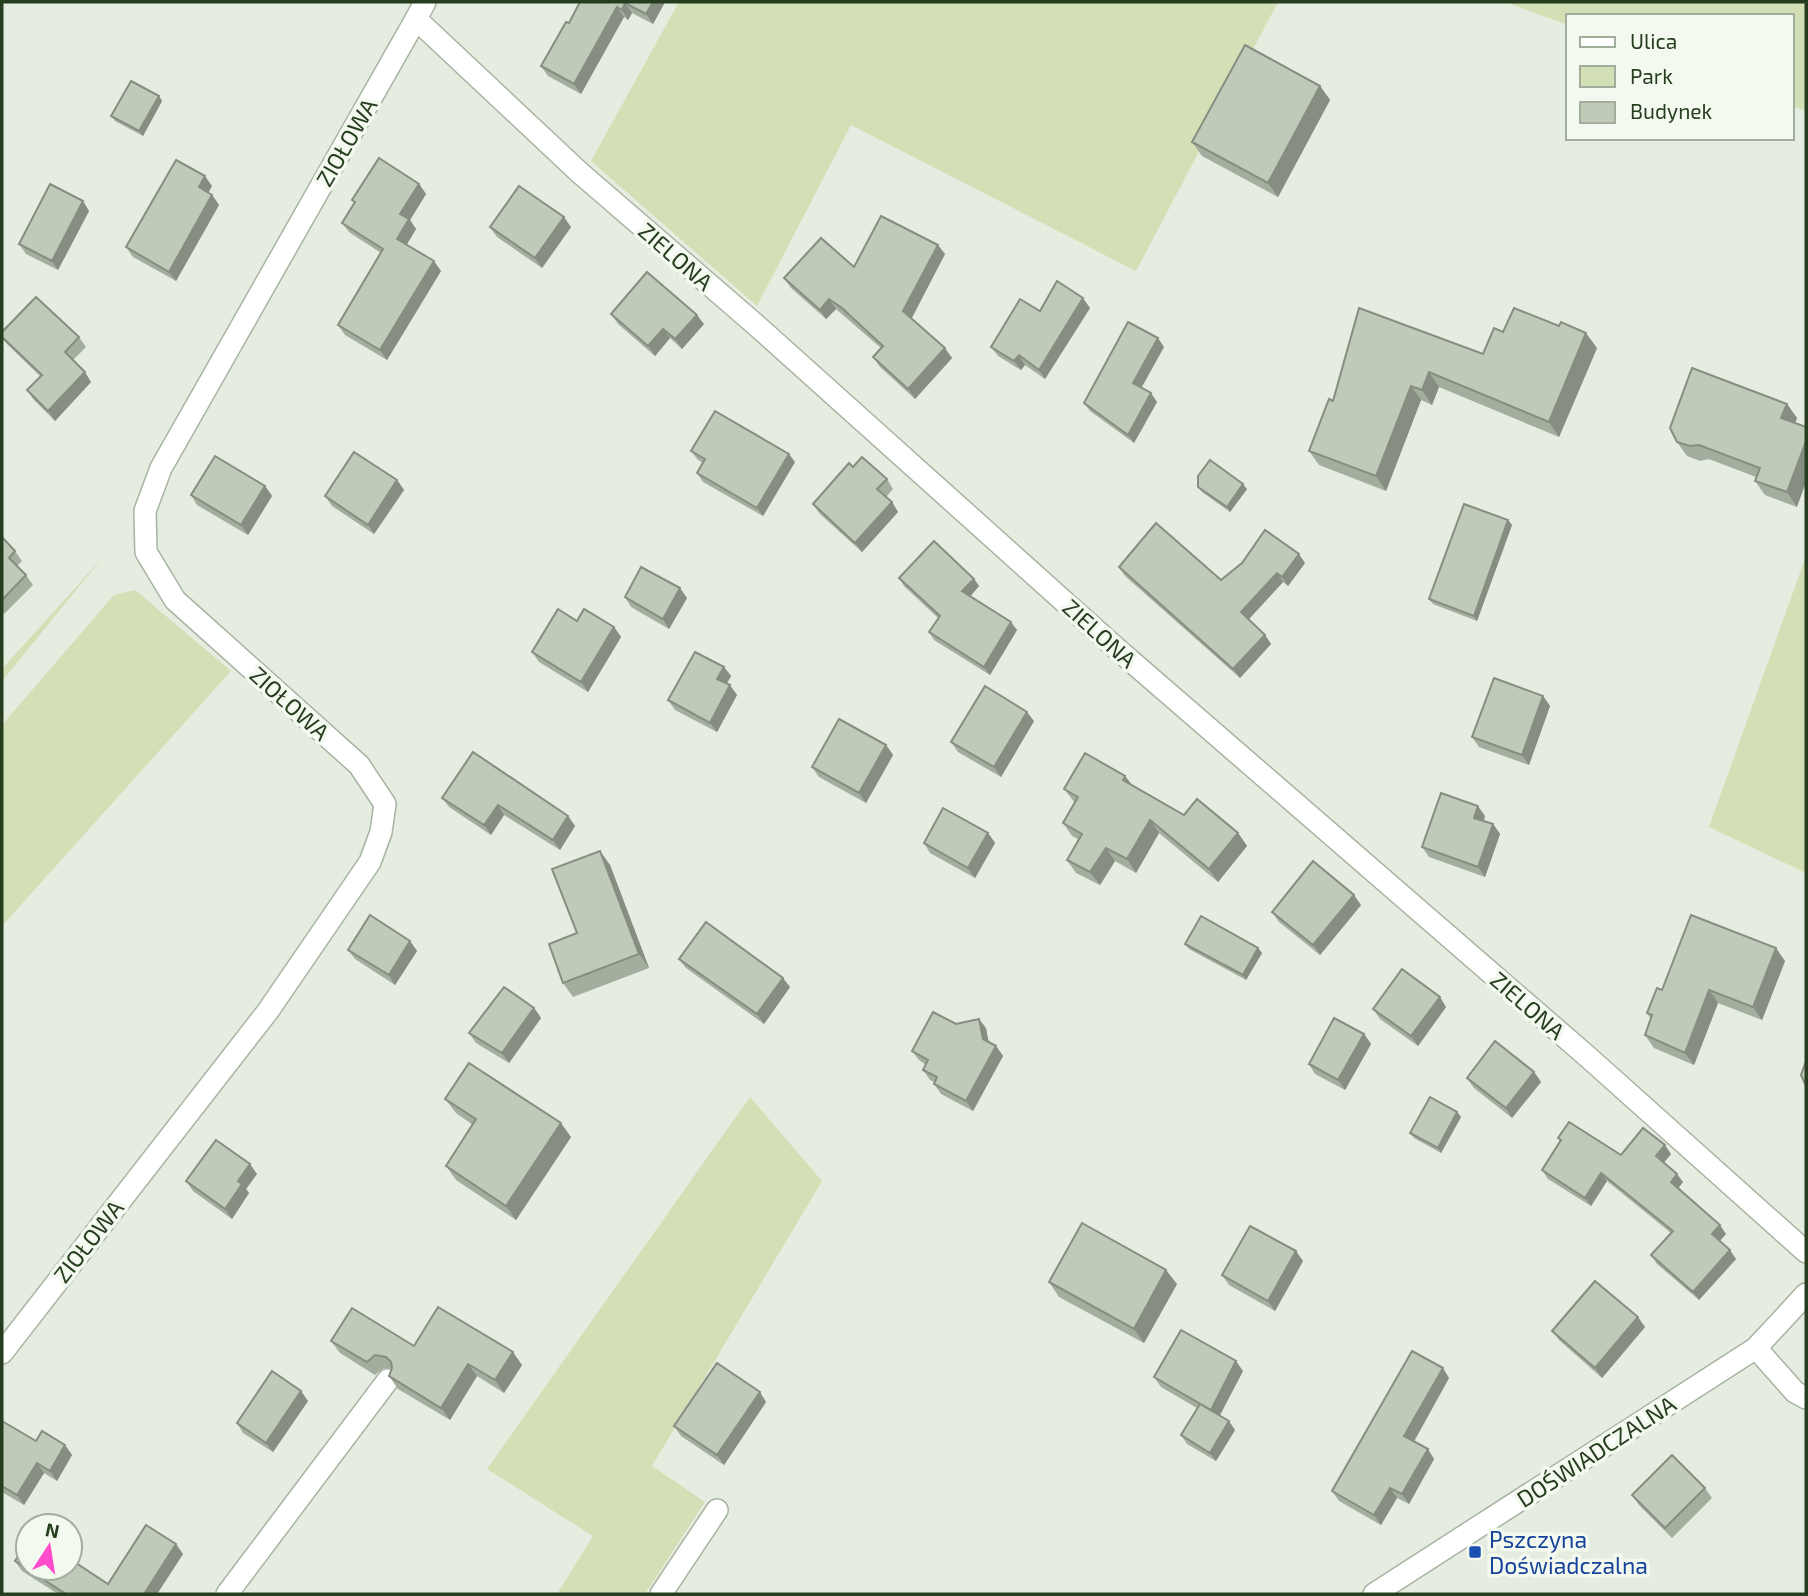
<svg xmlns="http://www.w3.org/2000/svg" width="1808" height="1596" font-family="'Exo 2',sans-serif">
<rect width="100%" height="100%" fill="#e5ece0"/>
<g fill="#d3e0b6">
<polygon points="679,2 1278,2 1136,271 851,125 757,306 591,161"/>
<polygon points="1505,2 1806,2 1806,111 1792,106 1792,16 1568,16 1568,25"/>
<polygon points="104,556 2,681 2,669"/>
<polygon points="1806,556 1806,873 1709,827"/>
<polygon points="135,590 231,671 2,926 2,725 114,595"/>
<polygon points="750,1097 822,1181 652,1466 705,1502 645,1594 557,1594 593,1536 487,1469"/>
</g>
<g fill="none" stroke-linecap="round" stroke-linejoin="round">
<g stroke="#a8b4a2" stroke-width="24">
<g id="minor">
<polyline points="425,2 416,19 579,172 756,325 1116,648 1588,1057 1806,1252"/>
<polyline points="1756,1348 1795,1392 1806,1398"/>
<polyline points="2,1353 268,1011 370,862 381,832 385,804 359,765 175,600 146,552 145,511 161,468 416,19"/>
<polyline points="227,1594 388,1380"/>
<polyline points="661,1594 717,1510"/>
<polyline points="1374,1594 1756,1348 1806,1294"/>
</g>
</g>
<use href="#minor" stroke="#fff" stroke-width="21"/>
</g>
<g fill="#a4ae9e">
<polygon points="580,2 665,2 653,24 632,13 628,20 624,17 581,94 548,76 541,66 569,23"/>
<polygon points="1320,86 1330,100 1278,197 1202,156 1192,142"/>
<polygon points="159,96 162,101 143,136 115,121 111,116"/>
<polygon points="419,184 426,194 410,220 416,229 407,244 441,271 387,360 345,335 338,325 381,253 349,232 342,223 354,203 352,200"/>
<polygon points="212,186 208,193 212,195 219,205 176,281 133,257 126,247"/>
<polygon points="83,201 89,211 58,270 26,254 19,244"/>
<polygon points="490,227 571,227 542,268 497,237"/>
<polygon points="945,254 912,318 952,358 915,399 880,367 873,357 881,348 836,309 826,319 791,288 784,278"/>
<polygon points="1090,308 1045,379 1025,365 1021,370 998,356 991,347 1040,311"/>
<polygon points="611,314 704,324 682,349 670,338 655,356 618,324"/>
<polygon points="2,332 79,337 86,347 73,360 91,382 55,421 34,400 27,390 41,377 7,344 2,338"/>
<polygon points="1503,332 1597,348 1559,437 1439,387 1432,405 1421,400 1386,491 1319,465 1309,451 1333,401 1483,354"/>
<polygon points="1164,347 1141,388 1157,402 1134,443 1090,411 1084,403"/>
<polygon points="1787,404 1797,418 1795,423 1797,507 1765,495 1755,481 1756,477 1709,459 1700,461 1687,456 1677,442"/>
<polygon points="691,451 795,462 763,516 703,482 697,473 703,463 698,460"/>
<polygon points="853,467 887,479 893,489 886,497 892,502 898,512 862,552 820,514 813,504"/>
<polygon points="397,480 404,490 374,534 332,506 325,496"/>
<polygon points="265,486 272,496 248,535 197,505 191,495"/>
<polygon points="1198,487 1247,489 1230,512 1202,492"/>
<polygon points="1508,520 1512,525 1477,621 1433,604 1429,599"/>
<polygon points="2,537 15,551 22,561 17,566 26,575 33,585 4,614 2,611"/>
<polygon points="1305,563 1288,586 1283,582 1249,619 1265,635 1271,644 1240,678 1125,576 1119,567 1221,580"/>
<polygon points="899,578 974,579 979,586 970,596 1017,630 990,675 934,640 929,632 938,618 904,586"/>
<polygon points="625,597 687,598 669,629 631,607"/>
<polygon points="577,621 614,627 621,637 588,692 539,662 532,652"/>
<polygon points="724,667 731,676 727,683 737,695 717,732 675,710 668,700"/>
<polygon points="1543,696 1550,706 1529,765 1479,747 1472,737"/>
<polygon points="1034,721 1001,777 958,752 951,742"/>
<polygon points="886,745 893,755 866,803 819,777 812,767"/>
<polygon points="1125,776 1132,785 1184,815 1238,833 1247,846 1218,882 1159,833 1136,873 1115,861 1100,885 1076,873 1067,860 1078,839 1072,836 1063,823 1075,803 1064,789"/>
<polygon points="442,798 568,816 575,826 560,850 504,815 491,835 449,807"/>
<polygon points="1485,816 1484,821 1493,824 1500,834 1485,877 1429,857 1422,847"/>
<polygon points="988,833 995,843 975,878 930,853 924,843"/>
<polygon points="610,865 649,968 573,997 563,983 577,933"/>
<polygon points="1361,905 1320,955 1279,922 1272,912"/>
<polygon points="410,941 417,951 395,985 355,959 348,950"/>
<polygon points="1185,944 1258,948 1262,953 1246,980 1189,949"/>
<polygon points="679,959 790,987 764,1024 686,968"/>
<polygon points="1785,961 1762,1020 1718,1003 1694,1065 1654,1048 1645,1035 1651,1019 1647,1013 1662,990"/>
<polygon points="1446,1007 1418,1046 1380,1019 1373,1009"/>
<polygon points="534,1008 541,1018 509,1063 476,1043 469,1033"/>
<polygon points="956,1024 986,1028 988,1042 996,1046 1003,1056 973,1111 941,1094 934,1084 934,1082 930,1080 923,1070 926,1065 919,1060 912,1051"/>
<polygon points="1364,1034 1371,1044 1345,1090 1315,1074 1309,1064"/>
<polygon points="1534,1072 1541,1082 1512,1118 1474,1088 1467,1078"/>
<polygon points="445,1099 571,1137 516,1220 456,1180 446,1166 473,1125 456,1113"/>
<polygon points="1457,1112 1461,1117 1441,1153 1414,1138 1410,1133"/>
<polygon points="1558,1138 1621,1155 1671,1154 1663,1163 1683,1182 1678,1188 1726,1234 1719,1241 1736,1259 1699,1300 1657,1264 1651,1255 1671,1233 1607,1181 1591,1206 1548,1179 1542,1170 1560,1141"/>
<polygon points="257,1174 246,1189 249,1193 232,1219 193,1191 186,1181"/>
<polygon points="1303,1261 1275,1311 1229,1285 1222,1275"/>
<polygon points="1049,1282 1177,1284 1144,1343 1059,1297"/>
<polygon points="1645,1327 1602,1378 1559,1340 1552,1331"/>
<polygon points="331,1341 414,1346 522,1365 504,1393 477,1376 450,1420 398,1389 389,1376 392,1369 384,1368 375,1375 340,1353"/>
<polygon points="1243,1371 1219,1416 1235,1430 1216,1461 1187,1444 1181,1435 1197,1408 1161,1387 1154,1377"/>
<polygon points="1449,1378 1414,1442 1434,1459 1409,1504 1397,1498 1381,1525 1339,1501 1332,1491"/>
<polygon points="308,1401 273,1452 243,1433 237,1423"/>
<polygon points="766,1402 724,1465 681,1436 674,1426"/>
<polygon points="2,1421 36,1441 65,1445 72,1455 57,1481 44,1473 24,1505 2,1492"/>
<polygon points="1705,1488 1712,1498 1672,1538 1639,1505 1632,1495"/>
<polygon points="183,1554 157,1594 58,1594 22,1571 15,1561 108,1584"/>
</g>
<g fill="#868d81">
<polygon points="653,2 665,2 653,24 646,14"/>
<polygon points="625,3 632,13 628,20 622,10"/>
<polygon points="617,7 624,17 581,94 574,84"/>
<polygon points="1320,86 1330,100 1278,197 1268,183"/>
<polygon points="159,96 162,101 143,136 139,131"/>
<polygon points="205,176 212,186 206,197 199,187"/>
<polygon points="419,184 426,194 410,220 416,229 404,249 397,239 400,214"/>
<polygon points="212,195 219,205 176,281 169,272"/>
<polygon points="83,201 89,211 58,270 52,261"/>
<polygon points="564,217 571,227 542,268 535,258"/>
<polygon points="938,245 945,254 910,321 903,311"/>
<polygon points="434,261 441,271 387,360 380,350"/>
<polygon points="1083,298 1090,308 1045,379 1039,370"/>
<polygon points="829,299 836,309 826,319 820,310"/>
<polygon points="697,315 704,324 682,349 675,339"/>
<polygon points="663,329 670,338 655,356 648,346"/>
<polygon points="1586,333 1597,348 1559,437 1549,422"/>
<polygon points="1158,338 1164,347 1139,392 1133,383"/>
<polygon points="945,348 952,358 915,399 908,389"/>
<polygon points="1019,355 1025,365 1021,370 1014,361"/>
<polygon points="85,372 91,382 55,421 48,411"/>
<polygon points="1429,372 1439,387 1432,405 1422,390"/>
<polygon points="1411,386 1421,400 1386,491 1376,476"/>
<polygon points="1151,393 1157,402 1134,443 1128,435"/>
<polygon points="1787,404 1797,418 1791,432 1781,418"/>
<polygon points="1806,441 1806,482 1797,507 1787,492"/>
<polygon points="789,454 795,462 763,516 757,508"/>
<polygon points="397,480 404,490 374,534 368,525"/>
<polygon points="1243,484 1247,489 1230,512 1227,507"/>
<polygon points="265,486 272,496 248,535 241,525"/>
<polygon points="892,502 898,512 862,552 855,543"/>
<polygon points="1508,520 1512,525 1477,621 1474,616"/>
<polygon points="1299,554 1305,563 1288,586 1282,577"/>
<polygon points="1277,573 1283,582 1247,621 1241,612"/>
<polygon points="974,579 979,586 968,599 962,591"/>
<polygon points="680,588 687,598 669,629 663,619"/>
<polygon points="1011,622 1017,630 990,675 984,667"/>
<polygon points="614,627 621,637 588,692 581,682"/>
<polygon points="1265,635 1271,644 1240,678 1233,669"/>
<polygon points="724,667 731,676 724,688 717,679"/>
<polygon points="730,685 737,695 717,732 710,723"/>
<polygon points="1543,696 1550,706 1529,765 1522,755"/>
<polygon points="1027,712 1034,721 1001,777 994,767"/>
<polygon points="886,745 893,755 866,803 859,793"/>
<polygon points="1125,776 1135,789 1123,780"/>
<polygon points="498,805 504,815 491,835 484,825"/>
<polygon points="1478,806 1485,816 1481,827 1474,818"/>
<polygon points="568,816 575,826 560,850 553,840"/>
<polygon points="1150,820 1159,833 1136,873 1127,859"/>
<polygon points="1493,824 1500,834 1485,877 1478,867"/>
<polygon points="988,833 995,843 975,878 968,868"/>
<polygon points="1238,833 1247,846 1218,882 1209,869"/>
<polygon points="1106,848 1115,861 1100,885 1090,872"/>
<polygon points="600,851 610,865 649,968 639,954"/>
<polygon points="1354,895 1361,905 1320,955 1313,945"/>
<polygon points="410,941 417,951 395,985 389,975"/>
<polygon points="1258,948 1262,953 1246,980 1243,975"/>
<polygon points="1776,948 1785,961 1762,1020 1753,1007"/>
<polygon points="783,978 790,987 764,1024 757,1014"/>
<polygon points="1709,990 1718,1003 1694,1065 1685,1053"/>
<polygon points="1440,997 1446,1007 1418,1046 1411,1036"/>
<polygon points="534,1008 541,1018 509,1063 502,1053"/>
<polygon points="979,1019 986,1028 990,1049 983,1039"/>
<polygon points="1364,1034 1371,1044 1345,1090 1338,1080"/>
<polygon points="996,1046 1003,1056 973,1111 966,1101"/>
<polygon points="1534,1072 1541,1082 1512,1118 1506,1108"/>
<polygon points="1457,1112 1461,1117 1441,1153 1438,1148"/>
<polygon points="561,1123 571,1137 516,1220 506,1206"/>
<polygon points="1665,1145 1671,1154 1662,1165 1656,1156"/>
<polygon points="250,1164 257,1174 246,1189 249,1193 232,1219 225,1209 238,1181"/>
<polygon points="1601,1173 1607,1181 1591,1206 1585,1198"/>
<polygon points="1677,1174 1683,1182 1677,1190 1671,1182"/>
<polygon points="1720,1225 1726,1234 1718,1243 1712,1234"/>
<polygon points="1730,1250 1736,1259 1699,1300 1693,1292"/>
<polygon points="1296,1251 1303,1261 1275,1311 1268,1301"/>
<polygon points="1166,1270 1177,1284 1144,1343 1134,1329"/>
<polygon points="1638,1317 1645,1327 1602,1378 1595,1368"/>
<polygon points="513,1352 522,1365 504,1393 495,1380"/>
<polygon points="1236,1361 1243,1371 1218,1419 1211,1410"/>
<polygon points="468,1364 477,1376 450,1420 441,1408"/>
<polygon points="1443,1368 1449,1378 1411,1446 1404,1436"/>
<polygon points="301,1391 308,1401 273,1452 266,1443"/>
<polygon points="760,1392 766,1402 724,1465 717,1455"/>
<polygon points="1229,1421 1235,1430 1216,1461 1210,1453"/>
<polygon points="65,1445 72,1455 57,1481 50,1471"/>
<polygon points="1428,1449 1434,1459 1409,1504 1402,1494"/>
<polygon points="37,1463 44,1473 24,1505 17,1495"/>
<polygon points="1390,1488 1397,1498 1381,1525 1374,1515"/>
<polygon points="176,1544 183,1554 157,1594 144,1594"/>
</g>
<g fill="#bfcab8" stroke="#868d81" stroke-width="2">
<polygon points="580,2 653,2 646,14 625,3 622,10 617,7 574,84 541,66 566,22 569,23"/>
<polygon points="1245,45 1320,86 1268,183 1192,142"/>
<polygon points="131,81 159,96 139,131 111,116"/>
<polygon points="379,158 419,184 400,214 409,219 397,239 434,261 380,350 338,325 383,249 342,223 355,202 352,200"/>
<polygon points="176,160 205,176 199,187 212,195 169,272 126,247"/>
<polygon points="50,184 83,201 52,261 19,244"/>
<polygon points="519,186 564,217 535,258 490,227"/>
<polygon points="881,216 938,245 903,311 945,348 908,389 873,357 883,346 842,308 829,299 820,310 784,278 821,238 854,267"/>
<polygon points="647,272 697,315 675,339 663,329 648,346 611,314"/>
<polygon points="1057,281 1083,298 1039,370 1019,355 1014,361 991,347 1020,299 1040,311"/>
<polygon points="36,297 79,337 65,352 85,372 48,411 27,390 42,375 2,337 2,332"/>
<polygon points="1359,308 1483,354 1494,328 1503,332 1514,308 1559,326 1561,322 1586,333 1549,422 1429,372 1422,390 1411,386 1376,476 1309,451 1329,399 1333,401"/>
<polygon points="1128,322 1158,338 1133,383 1151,393 1128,435 1084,403"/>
<polygon points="1692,368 1787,404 1781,418 1806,427 1806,441 1787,492 1755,481 1760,468 1699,445 1690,446 1677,442 1670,428"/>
<polygon points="715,411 789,454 757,508 697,473 705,459 691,451"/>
<polygon points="354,452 397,480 368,525 325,496"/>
<polygon points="215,456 265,486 241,525 191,495"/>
<polygon points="862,457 887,479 877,489 892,502 855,543 813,504 849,463 853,467"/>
<polygon points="1210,460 1243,484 1227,507 1198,487 1198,476"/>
<polygon points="1464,504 1508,520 1474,616 1429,599"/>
<polygon points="1156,523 1221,580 1242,563 1265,530 1299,554 1282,577 1277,573 1241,612 1265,635 1233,669 1119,567"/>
<polygon points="2,537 15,551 9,558 26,575 2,600"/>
<polygon points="934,541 974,579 962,591 1011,622 984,667 929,632 940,616 899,578"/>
<polygon points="641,567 680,588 663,619 625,597"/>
<polygon points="558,609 577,621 584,609 614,627 581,682 532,652"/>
<polygon points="695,652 724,667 717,679 730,685 710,723 668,700"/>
<polygon points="1494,678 1543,696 1522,755 1472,737"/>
<polygon points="985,686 1027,712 994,767 951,742"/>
<polygon points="839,719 886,745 859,793 812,767"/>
<polygon points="473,752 568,816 553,840 498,805 484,825 442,798"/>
<polygon points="1085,753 1125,776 1123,780 1184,815 1197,799 1238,833 1209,869 1150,820 1127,859 1106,848 1090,872 1067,860 1082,834 1063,823 1078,797 1064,789"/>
<polygon points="1441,793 1478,806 1474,818 1493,824 1478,867 1422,847"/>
<polygon points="943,808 988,833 968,868 924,843"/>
<polygon points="600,851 639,954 563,983 549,944 577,933 552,869"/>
<polygon points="1313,861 1354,895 1313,945 1272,912"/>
<polygon points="370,915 410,941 389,975 348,950"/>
<polygon points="1691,915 1776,948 1753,1007 1709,990 1685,1053 1645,1035 1652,1015 1647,1013 1657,988 1662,990"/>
<polygon points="1201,916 1258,948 1243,975 1185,944"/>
<polygon points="706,922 783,978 757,1014 679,959"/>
<polygon points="1402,969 1440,997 1411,1036 1373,1009"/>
<polygon points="504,987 534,1008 502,1053 469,1033"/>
<polygon points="933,1012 956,1024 979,1019 983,1039 996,1046 966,1101 934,1084 937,1077 923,1070 928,1060 912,1051"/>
<polygon points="1334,1018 1364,1034 1338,1080 1309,1064"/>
<polygon points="1495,1041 1534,1072 1506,1108 1467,1078"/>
<polygon points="1806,1061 1806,1086 1801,1075"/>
<polygon points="469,1063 561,1123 506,1206 446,1166 476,1119 445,1099"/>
<polygon points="1430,1097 1457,1112 1438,1148 1410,1133"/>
<polygon points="1569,1122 1621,1155 1643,1128 1665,1145 1656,1156 1677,1174 1671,1182 1720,1225 1712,1234 1730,1250 1693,1292 1651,1255 1673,1231 1601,1173 1585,1198 1542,1170 1561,1140 1558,1138"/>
<polygon points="216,1140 250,1164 238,1181 242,1184 225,1209 186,1181"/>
<polygon points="1082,1223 1166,1270 1134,1329 1049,1282"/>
<polygon points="1250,1226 1296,1251 1268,1301 1222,1275"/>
<polygon points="1595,1281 1638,1317 1595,1368 1552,1331"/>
<polygon points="438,1307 513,1352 495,1380 468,1364 441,1408 389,1376 392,1368 391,1362 386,1357 375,1355 367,1362 331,1341 352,1308 414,1346"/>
<polygon points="1181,1330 1236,1361 1211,1410 1154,1377"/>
<polygon points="1412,1351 1443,1368 1404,1436 1428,1449 1402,1494 1390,1488 1374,1515 1332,1491"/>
<polygon points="717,1363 760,1392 717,1455 674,1426"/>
<polygon points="272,1371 301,1391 266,1443 237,1423"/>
<polygon points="1200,1404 1229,1421 1210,1453 1181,1435"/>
<polygon points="2,1421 36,1441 42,1431 65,1445 50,1471 37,1463 17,1495 2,1486"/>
<polygon points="1672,1455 1705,1488 1665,1528 1632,1495"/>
<polygon points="146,1525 176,1544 144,1594 66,1594 15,1561 28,1541 28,1568 70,1568 70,1559 108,1584"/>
</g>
<rect fill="#1a4fb4" stroke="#f4f9f0" stroke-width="2.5" x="1468" y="1545" width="14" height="14" rx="3.5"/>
<g text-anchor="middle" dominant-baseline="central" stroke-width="7" stroke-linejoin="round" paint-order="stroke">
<g font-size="23" fill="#263e1f" stroke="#f4f9f0">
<text transform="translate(346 142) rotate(-60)">ZIOŁOWA</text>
<text transform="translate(676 256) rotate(41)">ZIELONA</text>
<text transform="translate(1100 633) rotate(42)">ZIELONA</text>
<text transform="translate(290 703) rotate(42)">ZIOŁOWA</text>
<text transform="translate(1528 1005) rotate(41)">ZIELONA</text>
<text transform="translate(88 1241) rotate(-52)">ZIOŁOWA</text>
<text transform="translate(1596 1451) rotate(-33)">DOŚWIADCZALNA</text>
</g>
<g font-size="23" fill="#164399" stroke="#f4f9f0" text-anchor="start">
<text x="1489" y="1539">Pszczyna<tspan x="1489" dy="26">Doświadczalna</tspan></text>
</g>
</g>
<rect width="1808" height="1596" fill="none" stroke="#263e1f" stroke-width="7"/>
<rect x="1566" y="14" width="228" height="126" fill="#f4f9f0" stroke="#a2ae9c" stroke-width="2"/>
<rect x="1580" y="37" width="35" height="10" fill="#ffffff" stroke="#a2ae9c" stroke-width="2"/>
<text x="1630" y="49" font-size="21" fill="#263e1f">Ulica</text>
<rect x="1580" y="66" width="35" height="21" fill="#d3e0b6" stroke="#a2ae9c" stroke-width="2"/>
<text x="1630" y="84" font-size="21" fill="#263e1f">Park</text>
<rect x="1580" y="102" width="35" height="21" fill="#bfcab8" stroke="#a2ae9c" stroke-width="2"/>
<text x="1630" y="119" font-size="21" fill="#263e1f">Budynek</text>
<g transform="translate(49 1547) rotate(12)"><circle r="33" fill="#f4f9f0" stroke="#a2ae9c" stroke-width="2"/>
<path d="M0-5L12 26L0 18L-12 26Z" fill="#ff4bcc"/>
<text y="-10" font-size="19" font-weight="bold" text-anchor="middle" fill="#263e1f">N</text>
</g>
</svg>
